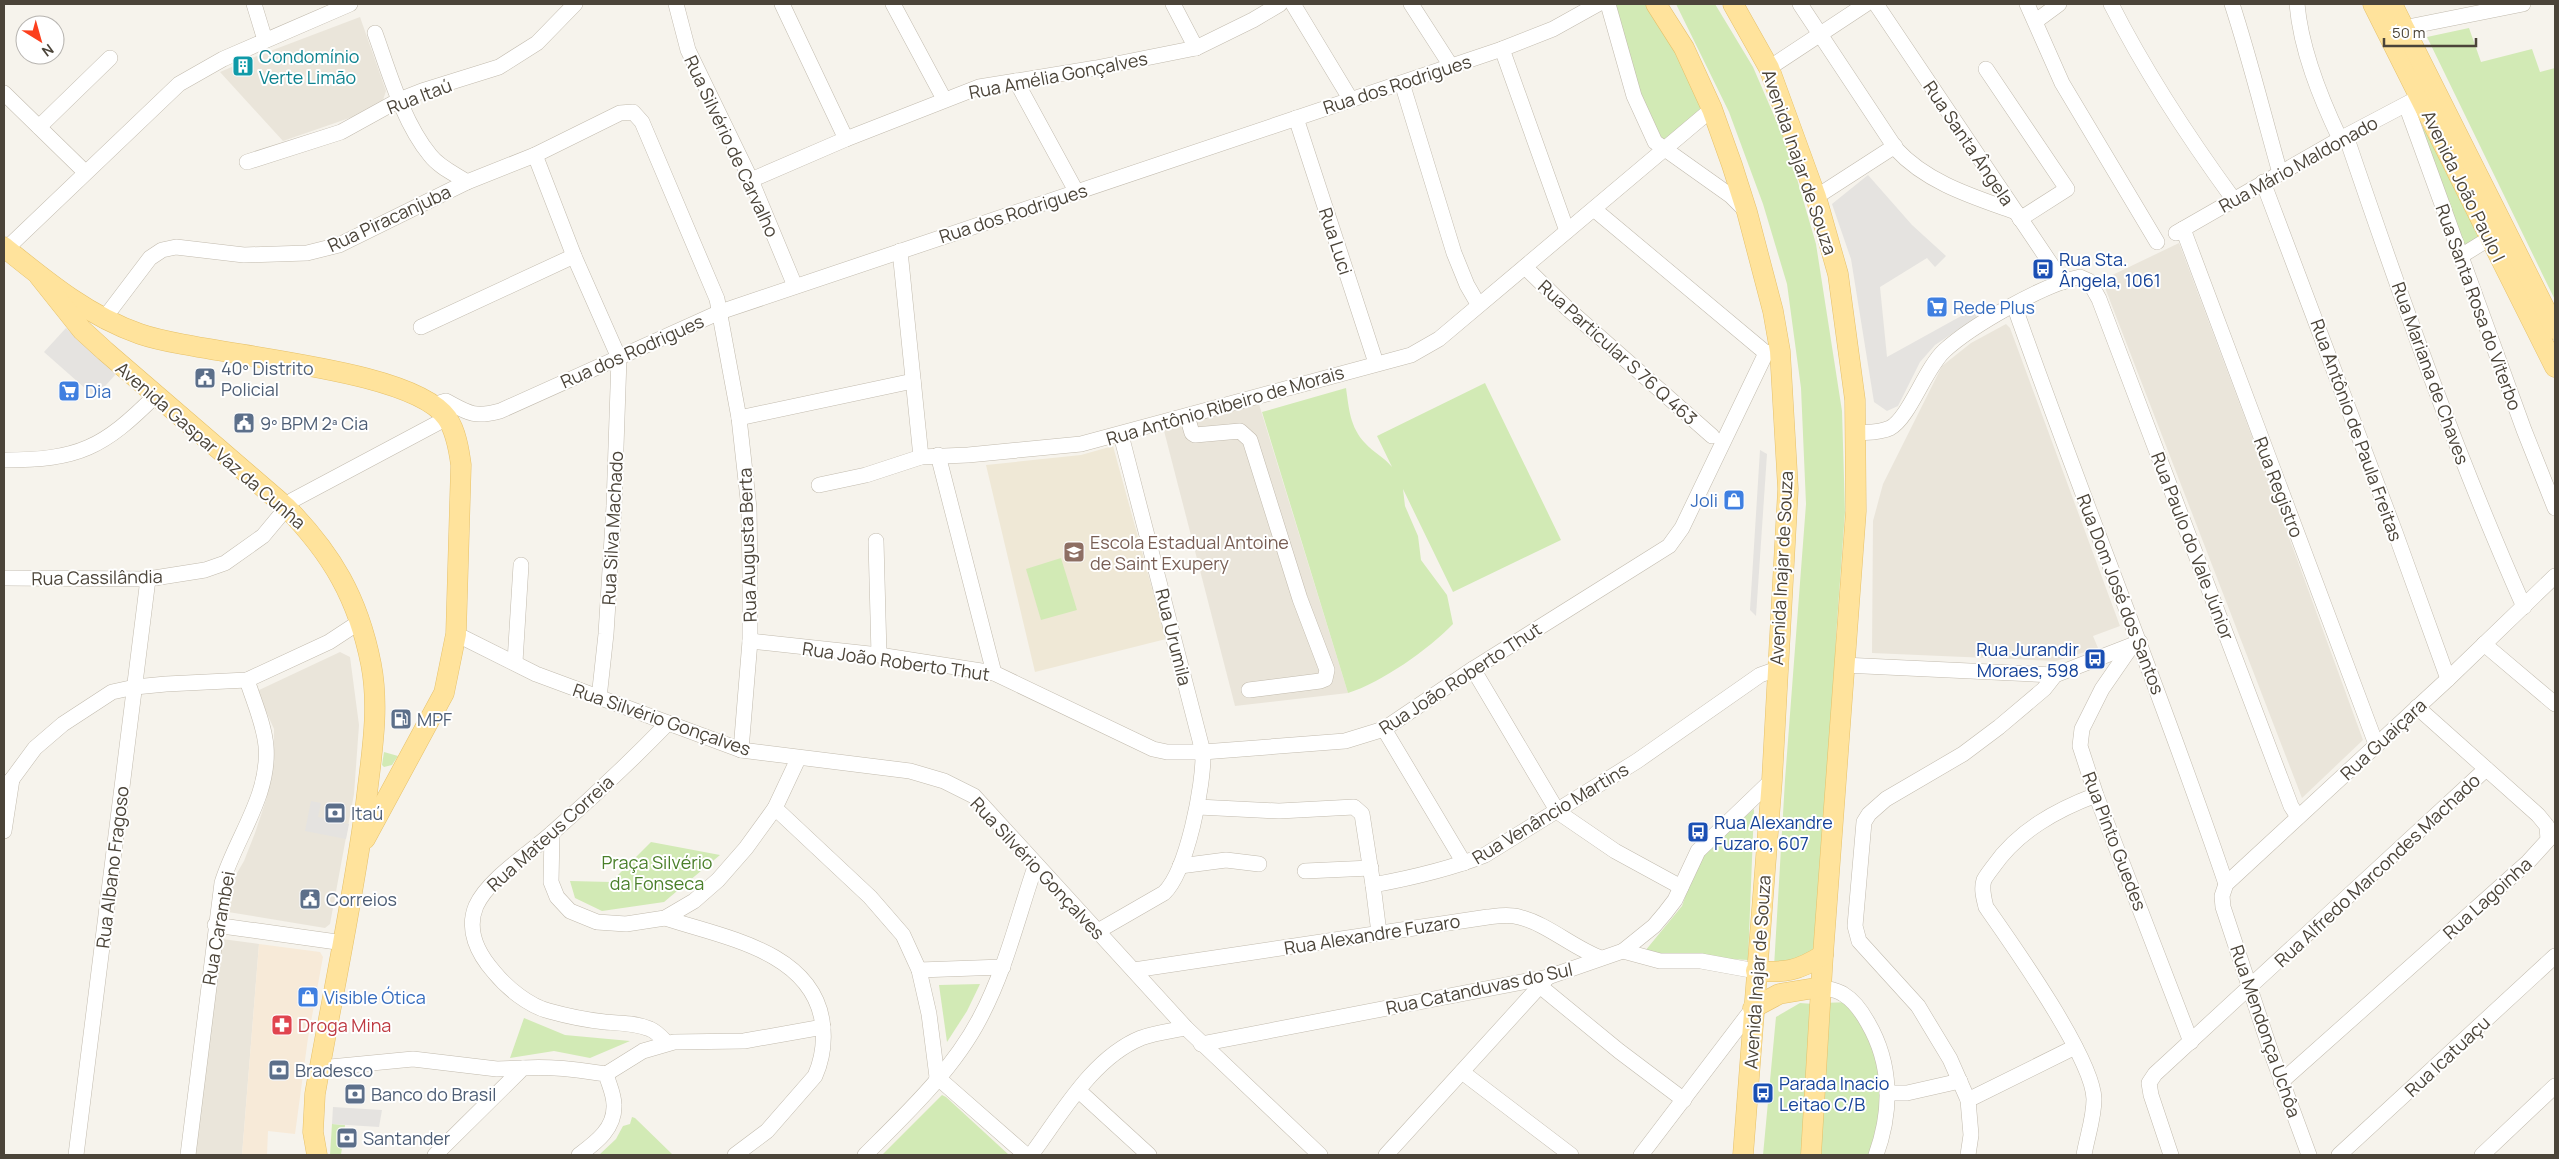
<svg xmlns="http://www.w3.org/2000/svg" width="2559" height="1159" font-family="Manrope,sans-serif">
<rect width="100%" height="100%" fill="#f6f3ec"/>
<g fill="#eae5da">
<polygon points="360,17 386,91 382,103 361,114 283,141 220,72 257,56"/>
<polygon points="2179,243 2263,466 2363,740 2302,798 2102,280"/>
<polygon points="2006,324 2010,328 2120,626 2093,636 2098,648 2056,661 1872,653 1873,521 1883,484 1942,366 1971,343"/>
<polygon points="1258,401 1348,693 1235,706 1163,427"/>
<polygon points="340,652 350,657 359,725 354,794 330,924 325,928 228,912 233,880 244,861 255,833 266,800 274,761 274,729 257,691"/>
<polygon points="222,939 259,944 242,1155 194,1155"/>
</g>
<polygon fill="#f7ead8" points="259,944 320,952 323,957 308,1038 295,1134 268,1131 267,1155 242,1155"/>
<polygon fill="#efe8d6" points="1113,446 1166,639 1035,672 986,465 1081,455"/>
<g fill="#d2eab5">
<polygon points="1608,4 1656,4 1712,109 1663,148 1655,142"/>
<polygon points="1676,4 1715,4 1753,67 1788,148 1816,244 1842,411 1845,512 1836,636 1831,809 1821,952 1774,967 1785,780 1806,504 1801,388 1787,284 1763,204 1729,112"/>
<polygon points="2469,28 2481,62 2532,49 2540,72 2555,68 2555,300 2427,37"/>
<polygon points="2420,97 2484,227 2465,257 2424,141"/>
<path d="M1485,383L1561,540L1453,592L1403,489L1405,506L1418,536L1421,560L1447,595L1453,624C1429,649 1381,683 1348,693L1262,412L1346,388C1349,409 1350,427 1365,443C1373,452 1384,457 1392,467L1377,436Z"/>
<polygon points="1061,558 1077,610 1041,620 1026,569"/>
<polygon points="384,752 398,756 392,765 384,767 382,765"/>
<polygon points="1754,809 1748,960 1664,955 1645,951 1682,906 1699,856"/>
<polygon points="651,842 720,855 664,902 602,911 575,898 570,881 611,882"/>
<polygon points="980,984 967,1011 947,1042 939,985"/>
<polygon points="1853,1002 1886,1070 1876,1155 1811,1155 1820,1003"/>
<polygon points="1800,1003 1814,1004 1802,1155 1763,1155 1776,1017"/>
<polygon points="524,1018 565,1035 630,1041 590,1058 554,1051 510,1058"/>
<polygon points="942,1095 946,1097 1009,1155 882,1155"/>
<polygon points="632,1117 635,1118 673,1155 599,1155 616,1139 623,1126 630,1124"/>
<polygon points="332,1124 345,1125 341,1155 330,1155"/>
</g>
<g fill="#e5e3e0">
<polygon points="1868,175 1912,225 1946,256 1935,267 1927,258 1880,287 1887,357 1972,310 1977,317 1935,345 1920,362 1898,406 1887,411 1874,402 1851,259 1832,204"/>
<polygon points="66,328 116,374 95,397 44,352"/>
<polygon points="1760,450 1767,454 1756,616 1750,610"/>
<polygon points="311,801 321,803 318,817 349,824 346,839 305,831"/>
<polygon points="333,1107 382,1110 379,1127 332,1124"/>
</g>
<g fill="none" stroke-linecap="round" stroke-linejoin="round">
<g stroke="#c2bbae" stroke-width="16">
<g id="minor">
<polyline points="254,4 265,40"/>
<polyline points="676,4 688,50 751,180 795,286"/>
<polyline points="782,4 846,139"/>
<polyline points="893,4 944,99"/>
<polyline points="1173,4 1196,48"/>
<polyline points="1293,4 1351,100"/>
<polyline points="1411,4 1451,66"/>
<polyline points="1608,4 1634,96 1655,142 1731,196 1746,211"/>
<path d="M1800,4L1896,149C1927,183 1974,197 2016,212"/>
<polyline points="1876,4 2063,282"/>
<polyline points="2027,4 2062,83 2157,242"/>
<path d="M2111,4C2146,73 2188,137 2234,200"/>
<path d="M2232,4C2250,59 2264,117 2280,173"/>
<path d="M2297,4C2301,50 2320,97 2340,139"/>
<polyline points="2036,21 2059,4"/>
<polyline points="2403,28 2523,4"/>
<path d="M375,33C389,72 403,122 430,155C439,167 455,174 467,182"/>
<polyline points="1502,49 1567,231"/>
<polyline points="1769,68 1866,4"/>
<polyline points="1986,69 2067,189 2020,219"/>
<polyline points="1016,81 1076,191"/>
<polyline points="1402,83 1454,253 1467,285 1478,304"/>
<polyline points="4,93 85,172"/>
<polyline points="2406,105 2524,430 2555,508"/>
<polyline points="1296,118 1376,363"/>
<polyline points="39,127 110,58"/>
<path d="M2346,136C2400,295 2456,454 2524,607"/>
<polyline points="535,155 574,256 619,358 614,506 606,634 599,698"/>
<polyline points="247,162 341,132 399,100 422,91 499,67 537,43 575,4"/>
<polyline points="751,180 846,139 979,87 1096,68 1196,48 1253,20 1280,4"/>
<polyline points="2263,182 2395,532 2448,679"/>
<polyline points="1816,197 1895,146"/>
<polyline points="1595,210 1766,353"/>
<polyline points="2183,229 2376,744"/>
<polyline points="2176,233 2340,139 2414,100"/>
<polyline points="4,251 179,84 223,59 350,4"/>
<polyline points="900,251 921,457"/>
<polyline points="2461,256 2490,238"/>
<polyline points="1525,267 1568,309 1712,436"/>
<path d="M2014,305C2082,499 2160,689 2226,884"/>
<polyline points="103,320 150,258 162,250 176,247 244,255 307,253 339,245 467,182 535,155 620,113 633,112 642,122 717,299 739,418 749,508 750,575 750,641 741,750"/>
<polyline points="421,327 574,256"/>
<path d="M433,405L446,401C468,413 474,418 500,411L720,312L1502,49L1553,29L1598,4"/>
<polyline points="1187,416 1192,433 1195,435 1240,431 1250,440 1300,599 1327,670 1325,679 1320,681 1249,690"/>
<polyline points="739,418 913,381"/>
<path d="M1856,433C1867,432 1880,433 1890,428C1909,418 1925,369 1944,351C1971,326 2044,284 2080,277L2089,281L2099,299L2291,806L2298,817"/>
<polyline points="938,455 994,673"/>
<path d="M4,460C79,460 103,448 156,395"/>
<polyline points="819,485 866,475 921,457 968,455 1081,444 1411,355 1439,339 1712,109"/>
<polyline points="876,541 879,655"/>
<polyline points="4,578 148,579 205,570 225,563 263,536 293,500 447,418"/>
<polyline points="456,634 536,674 741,750 910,771 944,781 974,796 1186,1028 1320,1155"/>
<polyline points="750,641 879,655 994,673 1153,749 1167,752 1203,752 1345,741 1384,729 1473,669 1669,546 1682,528 1766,353 1780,351"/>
<polyline points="2484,644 2555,704"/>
<polyline points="2131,647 2102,689 2082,729 2080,746 2096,795 2191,1042"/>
<polyline points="515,662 521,565"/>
<polyline points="1843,665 2055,675"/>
<polyline points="1473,669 1558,812 1615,851 1681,887"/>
<polyline points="1384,729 1464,863"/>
<polyline points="4,790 35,748 63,724 112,692 135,687 166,684 247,680 329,642 361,621"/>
<path d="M1198,807L1279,811L1354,807L1362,814L1373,885C1411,878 1450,869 1485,855L1637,761L1760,675L1777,669"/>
<polyline points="775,808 870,897 903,935 919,970 929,1014 937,1077"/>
<polyline points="4,831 12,779"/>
<polyline points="552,833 551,882 557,897 570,911 597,922 626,924 665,918 694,901 718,880 746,848 775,808 798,759"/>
<polyline points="1180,866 1226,860 1259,864"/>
<polyline points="1305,871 1371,868"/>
<polyline points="1373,885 1379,933"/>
<path d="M665,918C721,937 810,950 822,1020C825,1039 823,1058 815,1076L767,1131L735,1155"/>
<polyline points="215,925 344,943"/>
<path d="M1098,931L1164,893C1187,871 1204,785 1203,752L1121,435"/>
<polyline points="1623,951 1660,961 1701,961 1756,971"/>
<polyline points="919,970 1003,967"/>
<path d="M1134,970L1488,917C1497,916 1509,914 1519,917C1548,924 1573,948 1601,958"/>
<polyline points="1541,987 1619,1051 1684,1100"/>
<path d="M1821,987C1829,989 1837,990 1843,994C1853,1000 1862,1012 1868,1023C1892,1064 1892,1111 1876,1155"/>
<path d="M667,1043C662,1038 657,1032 650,1029C635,1023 620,1023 605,1022C586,1020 567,1016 549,1011C529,1006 507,988 494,972C478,954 466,930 476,906C488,879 530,853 552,833C592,798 631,761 668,723"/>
<polyline points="1201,1044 1548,977 1623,951 1654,926 1665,913 1675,900 1698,851 1772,780"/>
<polyline points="320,1068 413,1059 497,1069 523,1068"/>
<polyline points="1462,1072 1571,1155"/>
<polyline points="606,1074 643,1051 674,1042 744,1041 823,1027"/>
<polyline points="937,1077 1026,1155"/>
<polyline points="2281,1082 2528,862 2548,840 2547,826 2538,815 2417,707"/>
<polyline points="1079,1091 1149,1155"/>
<polyline points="1887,1093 1907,1093 1960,1081"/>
<polyline points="1968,1100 2075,1047"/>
<polyline points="76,1155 148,579"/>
<path d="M188,1155L222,883C236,837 270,796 266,746C264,724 254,702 247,680"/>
<path d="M435,1155L523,1068C552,1066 578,1070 606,1074C609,1085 614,1094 614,1105C615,1129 595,1143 579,1155"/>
<path d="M865,1155C906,1114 953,1070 980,1018C1006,969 1018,916 1036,864"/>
<path d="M1031,1155C1061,1115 1092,1058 1141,1038C1155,1033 1171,1031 1186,1028"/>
<polyline points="1386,1155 1548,977"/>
<polyline points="1641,1155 1753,1008"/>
<polyline points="1968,1155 1971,1135 1968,1100 1950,1059 1918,1006 1859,941 1855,926 1864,822 1869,814 1886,799 1963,754 1999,727 2044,689 2055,675 2140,642"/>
<path d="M2084,1155C2087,1137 2094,1118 2094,1099C2093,1058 2012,944 1986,907C1984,899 1981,889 1984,880C1986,876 1990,871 1993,867C2018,831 2056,810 2096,795"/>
<polyline points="2171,1155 2151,1095 2149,1083 2155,1074 2486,769"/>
<polyline points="2309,1155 2270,1049 2223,907 2222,896 2226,884 2448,679 2555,576"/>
<polyline points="2339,1155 2555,956"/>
<polyline points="2482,1155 2555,1086"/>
</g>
</g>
<g stroke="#e6c16a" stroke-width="21">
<g id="major">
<polyline points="1656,4 1684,48 1712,109 1732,165 1747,212 1773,311 1780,351 1788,489 1772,780 1743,1155"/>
<polyline points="1733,4 1769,68 1816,197 1838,274 1855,400 1856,511 1823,955 1811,1155"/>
<polyline points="2373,4 2555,367"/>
<polyline points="2392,4 2555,329"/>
<path d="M4,247C46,281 88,316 140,334C204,356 411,366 447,418C456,431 459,450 461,465L456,634L444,693L365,839"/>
<path d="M39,276L82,330L105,351L286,507C332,554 358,598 371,664C380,710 371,757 366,803C353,901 332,997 315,1094L313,1132L317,1155"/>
<path d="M1756,971C1785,973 1798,971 1823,955"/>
<polyline points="1753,1008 1779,994 1821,987"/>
</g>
</g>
<use href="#minor" stroke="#fff" stroke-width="15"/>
<use href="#major" stroke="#ffe39c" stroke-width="20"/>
</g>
<defs>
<g id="building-square" transform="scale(1.125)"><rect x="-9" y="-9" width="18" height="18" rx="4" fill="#0f9aa8" stroke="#fff"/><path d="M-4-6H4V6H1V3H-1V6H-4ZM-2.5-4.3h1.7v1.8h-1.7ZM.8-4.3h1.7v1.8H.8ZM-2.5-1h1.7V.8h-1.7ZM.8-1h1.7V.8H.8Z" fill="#fff"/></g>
<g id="bus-square" transform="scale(1.125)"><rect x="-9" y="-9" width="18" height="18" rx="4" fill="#1a4fb4" stroke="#fff"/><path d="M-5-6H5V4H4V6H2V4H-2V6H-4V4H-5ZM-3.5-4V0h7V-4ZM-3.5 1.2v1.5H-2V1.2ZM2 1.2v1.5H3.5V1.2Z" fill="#fff"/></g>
<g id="supermarket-square" transform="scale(1.125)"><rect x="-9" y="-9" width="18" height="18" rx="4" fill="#3f7fe0" stroke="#fff"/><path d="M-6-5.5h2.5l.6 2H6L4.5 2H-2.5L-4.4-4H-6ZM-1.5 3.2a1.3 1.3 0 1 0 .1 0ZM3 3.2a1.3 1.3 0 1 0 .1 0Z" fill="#fff"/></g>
<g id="civic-square" transform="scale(1.125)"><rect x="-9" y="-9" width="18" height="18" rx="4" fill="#5c6f8a" stroke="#fff"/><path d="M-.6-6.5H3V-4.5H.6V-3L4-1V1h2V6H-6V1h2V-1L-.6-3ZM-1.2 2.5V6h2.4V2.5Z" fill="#fff"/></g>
<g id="shop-square" transform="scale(1.125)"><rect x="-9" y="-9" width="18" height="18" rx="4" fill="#3f7fe0" stroke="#fff"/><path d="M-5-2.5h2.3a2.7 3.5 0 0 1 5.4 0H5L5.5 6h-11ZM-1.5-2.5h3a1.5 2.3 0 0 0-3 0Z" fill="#fff"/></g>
<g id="school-square" transform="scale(1.125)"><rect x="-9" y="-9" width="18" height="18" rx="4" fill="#8d6e63" stroke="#fff"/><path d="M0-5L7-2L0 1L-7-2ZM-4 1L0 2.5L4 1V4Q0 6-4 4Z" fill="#fff"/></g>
<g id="fuel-square" transform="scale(1.125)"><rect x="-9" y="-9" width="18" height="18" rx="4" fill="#5c6f8a" stroke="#fff"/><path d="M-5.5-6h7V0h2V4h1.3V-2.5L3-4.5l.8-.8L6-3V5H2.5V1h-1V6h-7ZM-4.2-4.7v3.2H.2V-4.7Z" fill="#fff"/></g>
<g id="bank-square" transform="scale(1.125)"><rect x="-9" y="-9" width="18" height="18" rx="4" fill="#5c6f8a" stroke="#fff"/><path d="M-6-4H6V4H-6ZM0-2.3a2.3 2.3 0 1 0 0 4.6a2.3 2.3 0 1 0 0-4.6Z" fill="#fff"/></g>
<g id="pharmacy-square" transform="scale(1.125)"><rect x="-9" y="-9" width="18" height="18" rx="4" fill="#e0444e" stroke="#fff"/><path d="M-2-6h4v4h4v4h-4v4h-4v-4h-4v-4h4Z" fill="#fff"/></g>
</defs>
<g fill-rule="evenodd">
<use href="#building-square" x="243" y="66"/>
<use href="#bus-square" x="2043" y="269"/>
<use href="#supermarket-square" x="1937" y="307"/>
<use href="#civic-square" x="205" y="378"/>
<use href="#supermarket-square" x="69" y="391"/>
<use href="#civic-square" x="244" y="423"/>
<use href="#shop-square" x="1734" y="500"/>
<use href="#school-square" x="1074" y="552"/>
<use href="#bus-square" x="2095" y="659"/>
<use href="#fuel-square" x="401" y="719"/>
<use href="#bank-square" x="335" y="813"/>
<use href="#bus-square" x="1698" y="832"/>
<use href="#civic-square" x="310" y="899"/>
<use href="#shop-square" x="308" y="997"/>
<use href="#pharmacy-square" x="282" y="1025"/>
<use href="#bank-square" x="279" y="1070"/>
<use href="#bus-square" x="1763" y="1093"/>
<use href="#bank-square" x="355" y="1094"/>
<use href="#bank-square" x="347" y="1138"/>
</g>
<g text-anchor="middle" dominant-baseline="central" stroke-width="4" stroke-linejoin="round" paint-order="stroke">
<g font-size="18" fill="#0d838f" stroke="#fff" text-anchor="start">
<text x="259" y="56">Condomínio<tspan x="259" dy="21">Verte Limão</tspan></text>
</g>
<g font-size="18" fill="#4b4439" stroke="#fff">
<text transform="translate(1058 75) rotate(-11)">Rua Amélia Gonçalves</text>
<text transform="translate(1397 84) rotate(-18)">Rua dos Rodrigues</text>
<text transform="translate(419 96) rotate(-21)">Rua Itaú</text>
<text transform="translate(1969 143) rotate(56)">Rua Santa Ângela</text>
<text transform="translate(732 146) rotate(65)">Rua Silvério de Carvalho</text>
<text transform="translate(1800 162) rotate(71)">Avenida Inajar de Souza</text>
<text transform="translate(2298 164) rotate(-29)">Rua Mário Maldonado</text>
<text transform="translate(2464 186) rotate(64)">Avenida João Paulo I</text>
<text transform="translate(1013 213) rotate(-18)">Rua dos Rodrigues</text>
<text transform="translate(389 218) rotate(-25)">Rua Piracanjuba</text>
<text transform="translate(1336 241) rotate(72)">Rua Luci</text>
<text transform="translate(2479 307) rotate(70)">Rua Santa Rosa do Viterbo</text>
<text transform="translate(632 351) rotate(-24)">Rua dos Rodrigues</text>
<text transform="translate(1618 352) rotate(42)">Rua Particular S 76 Q 463</text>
<text transform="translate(2431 373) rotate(70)">Rua Mariana de Chaves</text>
<text transform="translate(1225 405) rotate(-16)">Rua Antônio Ribeiro de Morais</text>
<text transform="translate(2357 430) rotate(70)">Rua Antônio de Paula Freitas</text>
<text transform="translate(211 445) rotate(41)">Avenida Gaspar Vaz da Cunha</text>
<text transform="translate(2279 487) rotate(69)">Rua Registro</text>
<text transform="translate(612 528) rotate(-87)">Rua Silva Machado</text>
<text transform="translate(747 545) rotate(-92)">Rua Augusta Berta</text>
<text transform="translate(2193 546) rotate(69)">Rua Paulo do Vale Júnior</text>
<text transform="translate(1781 568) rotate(-87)">Avenida Inajar de Souza</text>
<text transform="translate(97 577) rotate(-1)">Rua Cassilândia</text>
<text transform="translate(2121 594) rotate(69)">Rua Dom José dos Santos</text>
<text transform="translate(1174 637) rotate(76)">Rua Urumila</text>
<text transform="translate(896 661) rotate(8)">Rua João Roberto Thut</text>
<text transform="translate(1460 678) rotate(-33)">Rua João Roberto Thut</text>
<text transform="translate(662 719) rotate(19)">Rua Silvério Gonçalves</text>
<text transform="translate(2383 739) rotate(-43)">Rua Guaiçara</text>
<text transform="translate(1550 813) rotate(-31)">Rua Venâncio Martins</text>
<text transform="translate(550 833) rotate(-42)">Rua Mateus Correia</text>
<text transform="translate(2115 841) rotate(69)">Rua Pinto Guedes</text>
<text transform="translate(112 867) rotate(-83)">Rua Albano Fragoso</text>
<text transform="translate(1038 868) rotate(47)">Rua Silvério Gonçalves</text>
<text transform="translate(2377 870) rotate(-43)">Rua Alfredo Marcondes Machado</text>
<text transform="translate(2487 898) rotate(-42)">Rua Lagoinha</text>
<text transform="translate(218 928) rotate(-80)">Rua Carambei</text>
<text transform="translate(1372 934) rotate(-9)">Rua Alexandre Fuzaro</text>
<text transform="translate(1757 972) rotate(-86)">Avenida Inajar de Souza</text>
<text transform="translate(1479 988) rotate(-12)">Rua Catanduvas do Sul</text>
<text transform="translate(2266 1031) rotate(71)">Rua Mendonça Uchôa</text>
<text transform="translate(2447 1056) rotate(-43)">Rua Icatuaçu</text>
</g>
<g font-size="18" fill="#164399" stroke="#fff" text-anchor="start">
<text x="2059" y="259">Rua Sta.<tspan x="2059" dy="21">Ângela, 1061</tspan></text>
<text x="2079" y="649" text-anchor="end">Rua Jurandir<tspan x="2079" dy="21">Moraes, 598</tspan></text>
<text x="1714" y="822">Rua Alexandre<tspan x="1714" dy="21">Fuzaro, 607</tspan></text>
<text x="1779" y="1083">Parada Inacio<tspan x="1779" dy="21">Leitao C/B</tspan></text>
</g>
<g font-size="18" fill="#366cbe" stroke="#fff" text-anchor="start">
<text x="1953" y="307">Rede Plus</text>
<text x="85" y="391">Dia</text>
<text x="1718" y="500" text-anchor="end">Joli</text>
<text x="324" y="997">Visible Ótica</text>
</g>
<g font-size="18" fill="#4e5e75" stroke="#fff" text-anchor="start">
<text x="221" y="368">40º Distrito<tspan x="221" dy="21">Policial</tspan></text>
<text x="260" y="423">9º BPM 2ª Cia</text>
<text x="417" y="719">MPF</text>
<text x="351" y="813">Itaú</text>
<text x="326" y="899">Correios</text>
<text x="295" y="1070">Bradesco</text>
<text x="371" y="1094">Banco do Brasil</text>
<text x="363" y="1138">Santander</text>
</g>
<g font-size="18" fill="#785e54" stroke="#fff" text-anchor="start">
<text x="1090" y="542">Escola Estadual Antoine<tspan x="1090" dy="21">de Saint Exupery</tspan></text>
</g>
<g font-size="18" fill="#4a7f2a" stroke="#fff">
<text x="657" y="862">Praça Silvério<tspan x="657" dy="21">da Fonseca</tspan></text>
</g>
<g font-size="18" fill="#be3a42" stroke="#fff" text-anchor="start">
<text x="298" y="1025">Droga Mina</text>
</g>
</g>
<rect width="2559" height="1159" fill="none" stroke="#4b4439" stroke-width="10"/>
<g transform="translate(40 40) rotate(143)"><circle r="24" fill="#ffffff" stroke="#b7b4b0"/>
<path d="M0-4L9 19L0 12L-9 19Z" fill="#fc3f1d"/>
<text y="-8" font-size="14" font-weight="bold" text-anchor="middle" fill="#4b4439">N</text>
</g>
<path d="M2384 38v8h92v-8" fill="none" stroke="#4b4439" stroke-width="2.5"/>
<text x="2392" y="38" font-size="15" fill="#4b4439" stroke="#ffffff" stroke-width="4" paint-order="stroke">50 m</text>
</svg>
